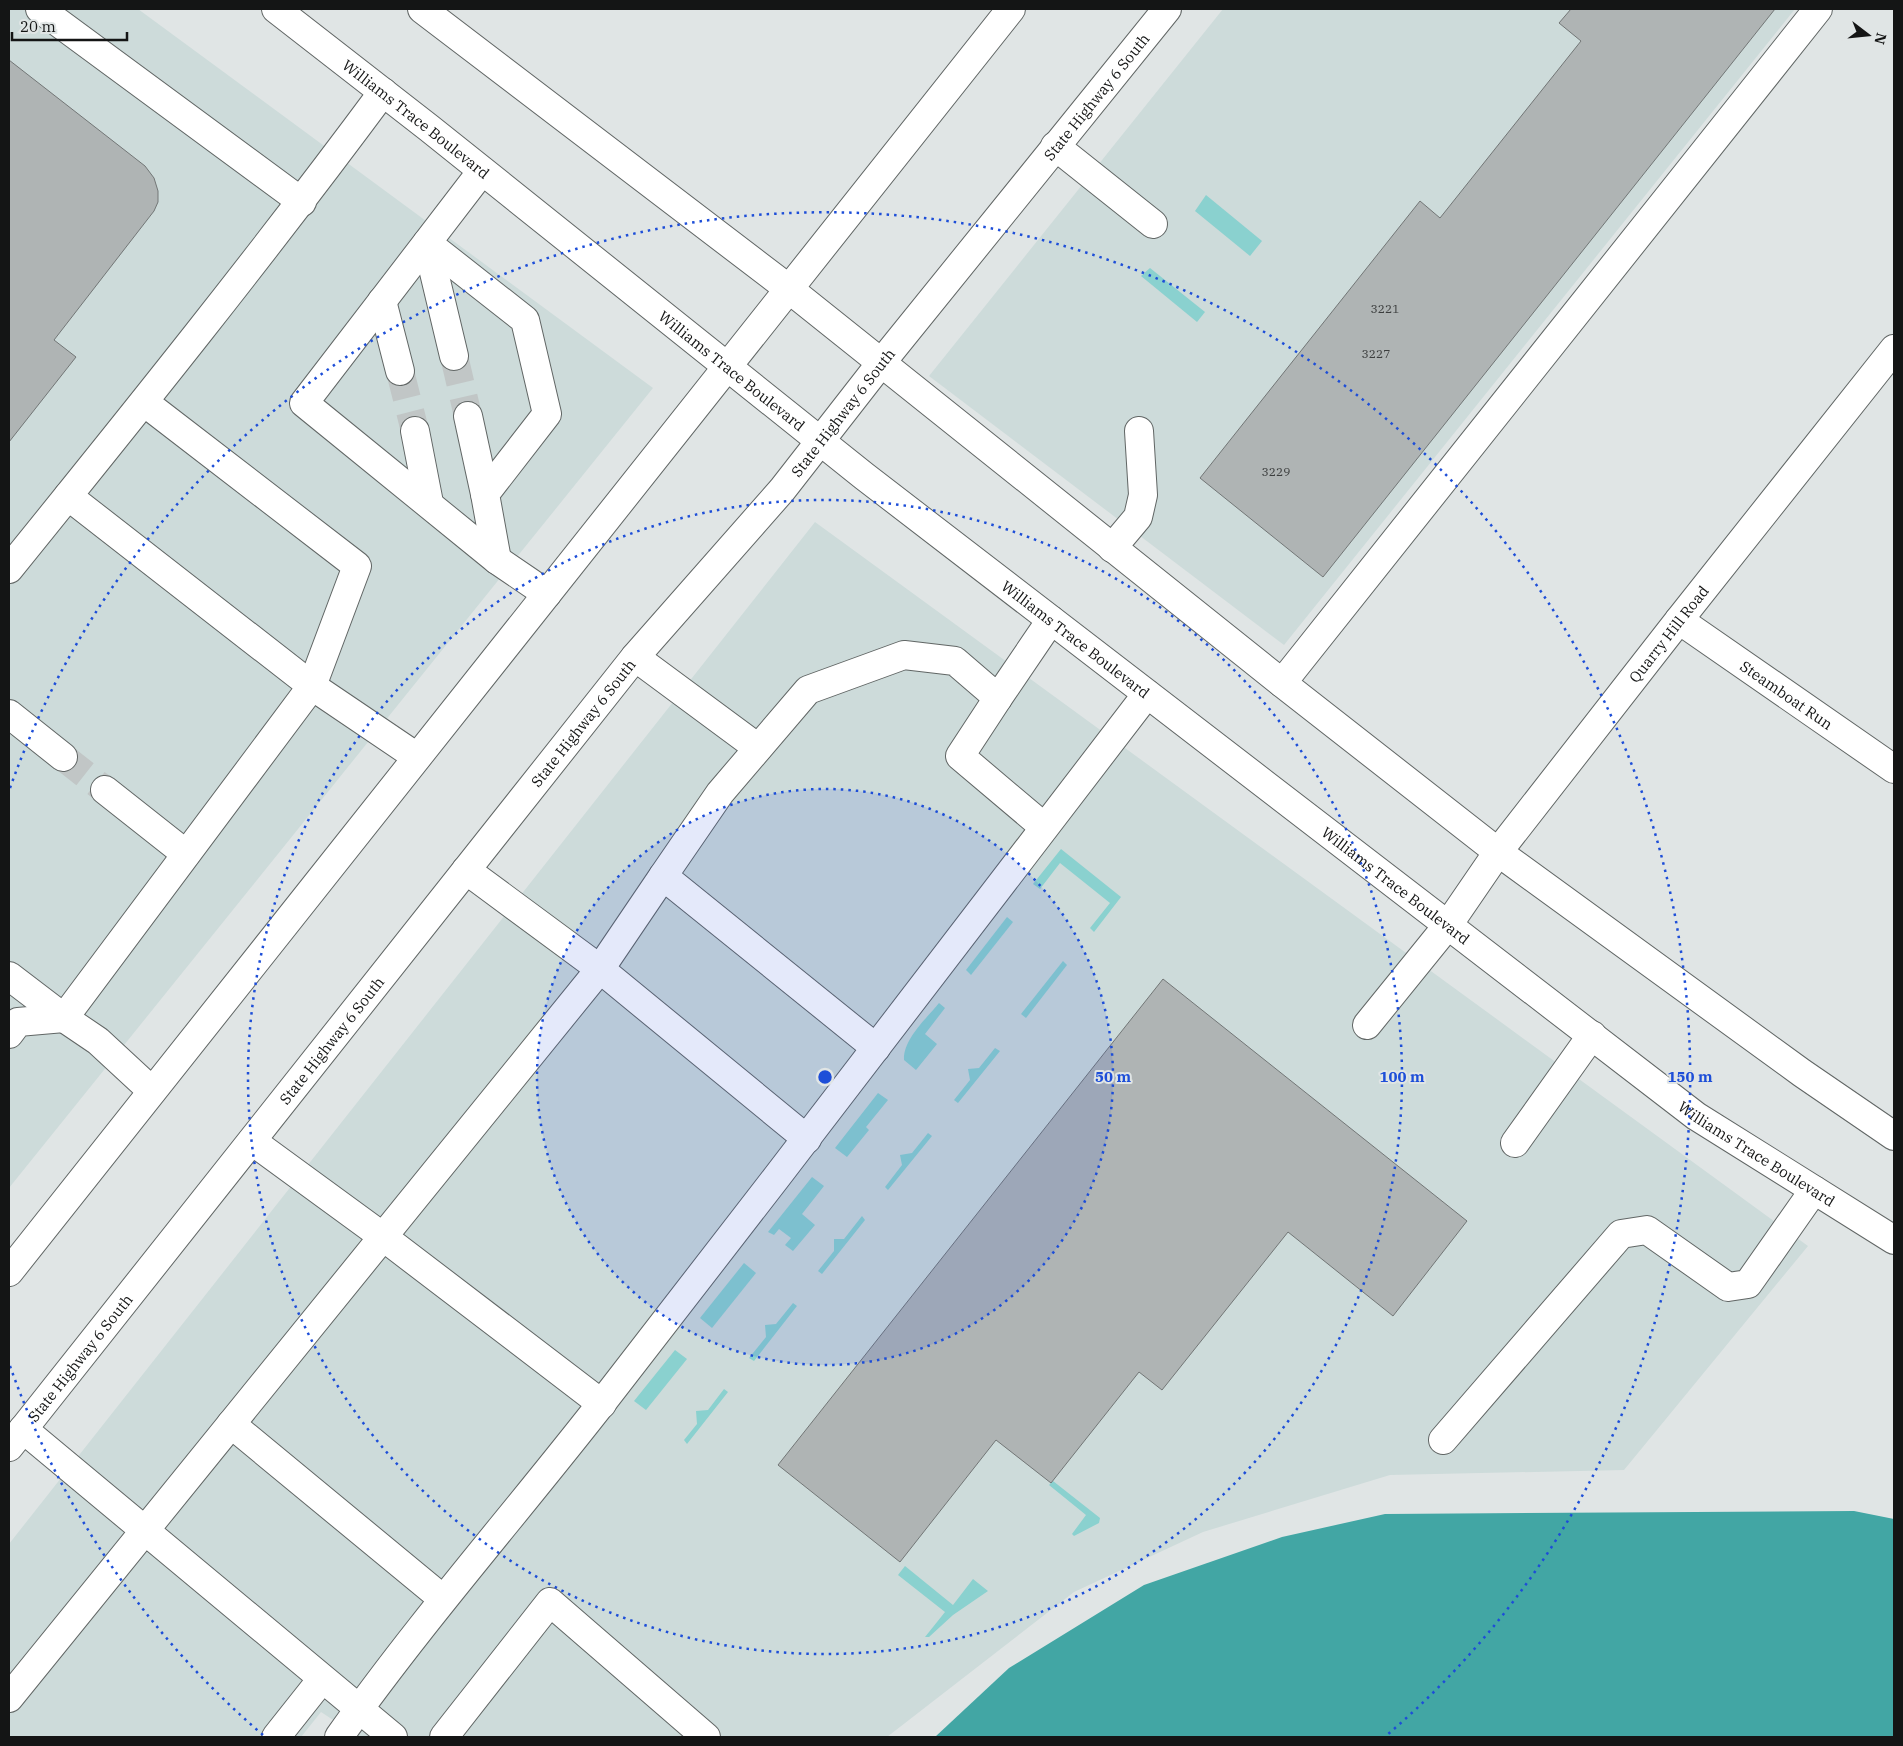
<svg xmlns="http://www.w3.org/2000/svg" width="1903" height="1746" font-family="'IBM Plex Serif',serif">
<rect width="100%" height="100%" fill="#e0e5e5"/>
<g fill="#cddbda">
<polygon points="9,9 138,9 653,388 9,1188"/>
<polygon points="1223,9 1795,9 1284,645 929,376"/>
<polygon points="815,522 1808,1246 1624,1470 1390,1475 1203,1532 1074,1592 887,1737 359,1737 321,1712 301,1737 9,1737 9,1544"/>
</g>
<g fill="#8ad1cf">
<polygon points="1206,195 1262,241 1250,256 1195,211"/>
<polygon points="1150,268 1205,312 1197,322 1141,276"/>
<polygon points="1061,849 1121,897 1094,932 1090,928 1110,903 1060,863 1040,889 1033,884"/>
<polygon points="1007,917 1013,922 971,975 966,970"/>
<polygon points="1063,961 1067,965 1026,1018 1021,1014"/>
<path d="M939,1003L945,1008L925,1034L937,1044L916,1070L904,1060C903,1039 927,1018 939,1003Z"/>
<polygon points="995,1048 1000,1051 958,1103 954,1100 970,1080 968,1069 979,1068"/>
<polygon points="878,1093 888,1100 866,1127 869,1130 847,1157 835,1148"/>
<polygon points="928,1133 932,1136 888,1190 885,1187 902,1165 900,1155 912,1153"/>
<polygon points="812,1177 824,1186 802,1214 815,1225 793,1251 785,1245 791,1238 779,1229 774,1235 768,1232"/>
<polygon points="862,1216 865,1220 822,1274 818,1271 834,1251 834,1239 844,1239"/>
<polygon points="744,1263 756,1273 712,1328 700,1318"/>
<polygon points="793,1303 797,1306 754,1361 749,1358 766,1337 765,1325 776,1324"/>
<polygon points="675,1350 687,1359 646,1410 634,1401"/>
<polygon points="724,1389 728,1392 687,1444 684,1440 697,1424 696,1411 708,1410"/>
<polygon points="1053,1481 1100,1518 1099,1523 1074,1536 1072,1534 1086,1515 1049,1485"/>
<polygon points="905,1566 953,1605 973,1579 988,1591 953,1615 929,1637 925,1637 945,1612 898,1575"/>
</g>
<polygon fill="#42a6a4" points="1854,1511 1894,1519 1894,1737 935,1737 1009,1668 1144,1585 1282,1537 1385,1514"/>
<g fill="#afb4b4" stroke="#727676">
<polygon points="1571,9 1775,9 1323,577 1200,478 1420,201 1440,218 1581,41 1559,23"/>
<polygon points="9,60 145,166 154,178 158,191 158,202 154,211 54,340 76,357 9,442"/>
<polygon points="1163,979 1467,1221 1393,1316 1288,1232 1162,1390 1139,1372 1051,1483 996,1440 900,1562 778,1465"/>
</g>
<g fill="none" stroke-linecap="round" stroke-linejoin="round">
<g stroke="#c1c6c6" stroke-width="28" stroke-dasharray="28 14" stroke-linecap="butt">
<polyline points="454,356 468,416"/>
<polyline points="400,371 415,431"/>
<polyline points="63,757 105,790"/>
</g>
<g stroke="#616665" stroke-width="30">
<g id="minor">
<polyline points="40,9 302,202"/>
<polyline points="1055,146 1153,224"/>
<polyline points="482,171 304,403 497,560 547,594"/>
<polyline points="427,243 525,320 547,414 485,494 497,560"/>
<polyline points="427,243 454,356"/>
<polyline points="382,301 400,371"/>
<polyline points="468,416 485,494"/>
<polyline points="415,431 429,503"/>
<polyline points="68,496 312,686 417,757"/>
<polyline points="1112,548 1138,517 1143,495 1139,431"/>
<path d="M9,569C136,412 263,254 383,92"/>
<path id="s1" d="M1679,620L1894,769"/>
<polyline points="635,657 758,748"/>
<polyline points="1282,683 1818,9"/>
<polyline points="998,698 960,756 1044,827"/>
<polyline points="9,714 63,757"/>
<polyline points="105,790 186,854"/>
<polyline points="466,870 600,969 807,1139"/>
<polyline points="9,976 64,1018 98,1041 152,1091"/>
<path id="s2" d="M1367,1025L1448,925L1498,852L1679,620L1894,349"/>
<polyline points="9,1034 18,1022 64,1018 312,686 357,566 144,402"/>
<polyline points="876,1048 663,876 720,793 808,690 904,655 955,661 998,698 1051,620"/>
<polyline points="252,1141 382,1236 602,1404"/>
<polyline points="1515,1143 1592,1035"/>
<polyline points="231,1424 443,1599"/>
<polyline points="23,1429 393,1737"/>
<polyline points="1443,1440 1621,1234 1647,1230 1728,1287 1748,1284 1814,1190"/>
<polyline points="9,1698 600,969 663,876"/>
<polyline points="276,1737 322,1679"/>
<path d="M339,1737C422,1620 517,1512 605,1399C787,1165 967,929 1147,694"/>
<polyline points="444,1737 550,1602 706,1737"/>
</g>
</g>
<g stroke="#616665" stroke-width="30">
<g id="major">
<path id="s3" d="M276,9L429,128L864,476L1696,1116L1894,1240"/>
<polyline points="422,9 789,289 1282,683 1498,852 1802,1073 1894,1136"/>
<polyline points="9,1272 1011,9"/>
<path id="s4" d="M9,1447L635,657L782,490L881,363L1167,9"/>
</g>
</g>
<use href="#minor" stroke="#fff" stroke-width="28"/>
<use href="#major" stroke="#fff" stroke-width="28"/>
</g>
<circle cx="825" cy="1077" r="288" fill="#1d4ed8" fill-opacity=".12"/>
<g fill="none" stroke="#1d4ed8" stroke-width="2.5" stroke-dasharray="2.5 5">
<circle cx="825" cy="1077" r="288"/>
<circle cx="825" cy="1077" r="577"/>
<path d="M263 1735A865 865 0 0 1 10 1366M10 788A865 865 0 1 1 1387 1735"/>
</g>
<g text-anchor="middle" dominant-baseline="central" stroke-width="4" stroke-linejoin="round" paint-order="stroke">
<g font-size="12" fill="#3b3d3d">
<text x="1385" y="308">3221</text>
<text x="1376" y="353">3227</text>
<text x="1276" y="471">3229</text>
</g>
<g font-size="15" fill="#141515" stroke="#e0e5e5">
<text stroke="none"><textPath href="#s4" startOffset="1734">State Highway 6 South</textPath></text>
<text stroke="none"><textPath href="#s3" startOffset="178">Williams Trace Boulevard</textPath></text>
<text stroke="none"><textPath href="#s3" startOffset="582">Williams Trace Boulevard</textPath></text>
<text stroke="none"><textPath href="#s4" startOffset="1329">State Highway 6 South</textPath></text>
<text stroke="none"><textPath href="#s2" startOffset="494">Quarry Hill Road</textPath></text>
<text stroke="none"><textPath href="#s3" startOffset="1018">Williams Trace Boulevard</textPath></text>
<text stroke="none"><textPath href="#s1" startOffset="131">Steamboat Run</textPath></text>
<text stroke="none"><textPath href="#s4" startOffset="924">State Highway 6 South</textPath></text>
<text stroke="none"><textPath href="#s3" startOffset="1422">Williams Trace Boulevard</textPath></text>
<text stroke="none"><textPath href="#s4" startOffset="519">State Highway 6 South</textPath></text>
<text stroke="none"><textPath href="#s3" startOffset="1872">Williams Trace Boulevard</textPath></text>
<text stroke="none"><textPath href="#s4" startOffset="114">State Highway 6 South</textPath></text>
</g>
</g>
<circle cx="825" cy="1077" r="8" fill="#1d4ed8" stroke="#e0e5e5" stroke-width="2.5"/>
<g font-size="15" text-anchor="middle" font-weight="bold" fill="#1d4ed8" stroke="#e0e5e5" stroke-width="4" stroke-linejoin="round" paint-order="stroke">
<text x="1113" y="1082">50 m</text>
<text x="1402" y="1082">100 m</text>
<text x="1690" y="1082">150 m</text>
</g>
<rect width="1903" height="1746" fill="none" stroke="#141515" stroke-width="20"/>
<g transform="translate(1868 35) rotate(106)" stroke="#e0e5e5" stroke-width="4" paint-order="stroke">
<path d="M0-4L9 19L0 12L-9 19Z" fill="#141515"/>
<text y="-8" font-size="14" font-weight="bold" text-anchor="middle" fill="#141515">N</text>
</g>
<path d="M12 32v8h115v-8" fill="none" stroke="#141515" stroke-width="2.5"/>
<text x="20" y="32" font-size="15" fill="#141515" stroke="#e0e5e5" stroke-width="4" paint-order="stroke">20 m</text>
</svg>
